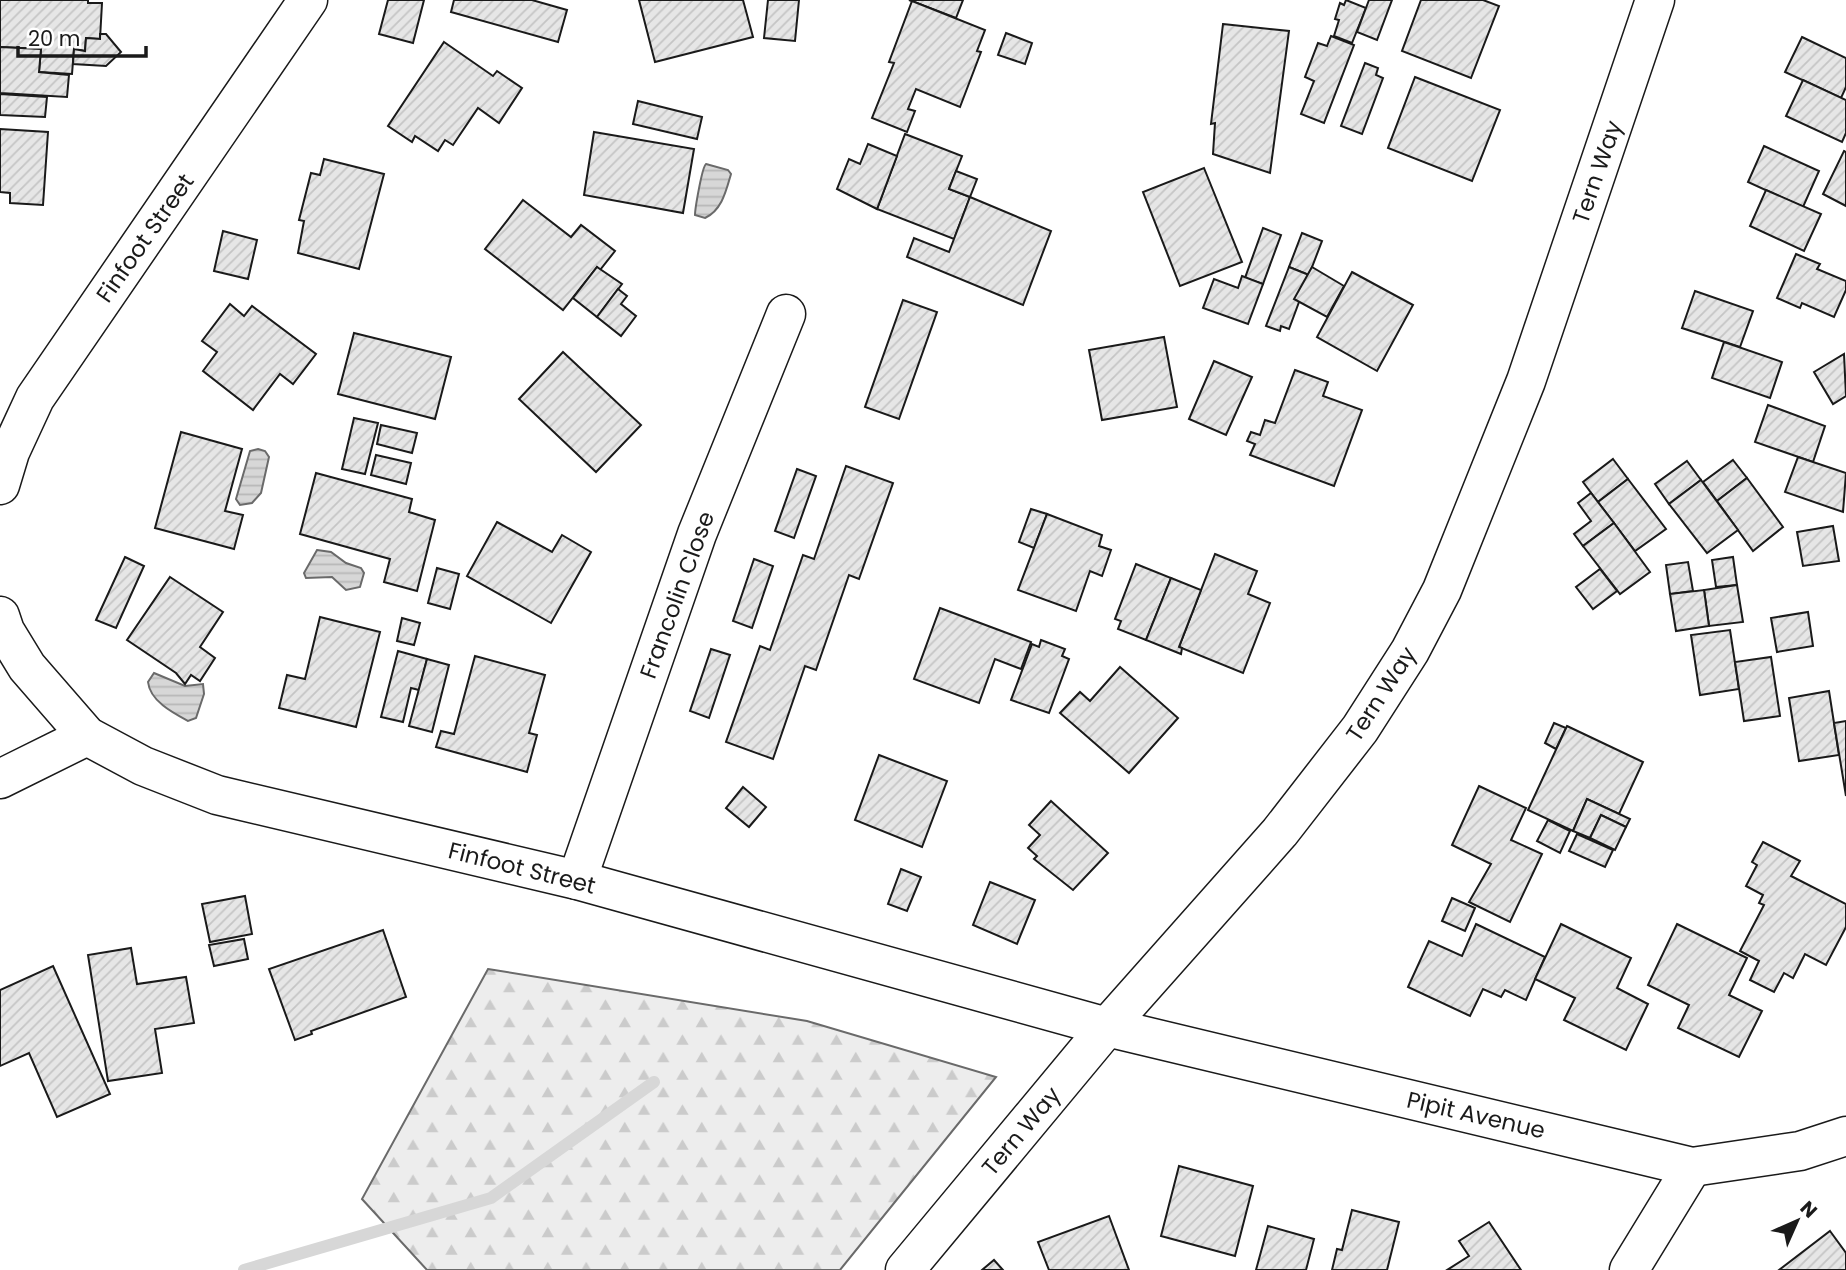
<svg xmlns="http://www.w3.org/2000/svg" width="1846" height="1270" font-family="Poppins,sans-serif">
<defs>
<pattern id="forest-firs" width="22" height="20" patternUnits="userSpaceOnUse" patternTransform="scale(1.75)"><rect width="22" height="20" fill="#ededed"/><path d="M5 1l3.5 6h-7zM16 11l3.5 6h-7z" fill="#cbcbcb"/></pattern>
<pattern id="water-rules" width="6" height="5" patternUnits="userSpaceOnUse" patternTransform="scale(1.75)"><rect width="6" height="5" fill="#d7d7d7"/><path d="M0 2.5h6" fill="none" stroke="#b8b8b8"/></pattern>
<pattern id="building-hatch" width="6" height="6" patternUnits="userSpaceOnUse" patternTransform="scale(1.75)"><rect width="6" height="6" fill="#e6e6e6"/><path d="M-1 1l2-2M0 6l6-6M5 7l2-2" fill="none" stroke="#c5c5c5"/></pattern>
</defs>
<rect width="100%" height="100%" fill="#fff"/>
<polygon fill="url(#forest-firs)" stroke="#6a6a6a" stroke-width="2" points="488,969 807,1021 996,1077 840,1270 427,1270 362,1199"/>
<g fill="url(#water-rules)" stroke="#6a6a6a" stroke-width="2">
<path d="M706,164L728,170L731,174C726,191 722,210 705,218L695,215C695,209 702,167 706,164Z"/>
<polygon points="258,449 265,451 269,457 261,493 252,503 240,505 236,499 250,451"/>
<polygon points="317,550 331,552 346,563 361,568 364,573 360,587 346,590 332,577 306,578 304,573"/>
<path d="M154,673L185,686L203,684L204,694L196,718L188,721C173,713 150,701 148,682Z"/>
</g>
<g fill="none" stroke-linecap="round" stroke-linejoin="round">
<polyline stroke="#d7d7d7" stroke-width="12" points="244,1270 491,1198 654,1082"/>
</g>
<g fill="url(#building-hatch)" stroke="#1a1a1a" stroke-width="2">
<polygon points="0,0 88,0 88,3 102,3 100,39 86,38 85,51 74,49 72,74 39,72 41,49 0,47"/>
<polygon points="388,0 424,0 413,43 379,34"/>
<polygon points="454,0 532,0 567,10 558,42 451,12"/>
<polygon points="639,0 743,0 753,37 655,62"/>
<polygon points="768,0 799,0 795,41 764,38"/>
<polygon points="909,0 963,0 956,18"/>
<polygon points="1346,0 1366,8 1352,43 1334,36 1339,20 1335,19 1340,3 1344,5"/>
<polygon points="1369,0 1392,0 1377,40 1357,32"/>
<polygon points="1421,0 1483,0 1499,6 1471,78 1402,51"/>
<polygon points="912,1 985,30 977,51 981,52 960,107 916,89 908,109 915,111 907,132 872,118 894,63 889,62"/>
<polygon points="1223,24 1289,31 1270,173 1213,154 1215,123 1211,124"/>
<polygon points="1006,33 1032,43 1025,64 998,55"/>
<polygon points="100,34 106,34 121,52 106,66 73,64 74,49 85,51 86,38 100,39"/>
<polygon points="1331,36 1354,45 1324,123 1301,114 1314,81 1305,77 1318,43 1327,46"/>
<polygon points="1802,37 1846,58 1846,87 1841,98 1785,72"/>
<polygon points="444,42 493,76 497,71 522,88 499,123 478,108 453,145 445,140 438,151 415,136 412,142 388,126"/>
<polygon points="0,47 41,49 39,72 69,75 67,97 0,93"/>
<polygon points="1365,63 1378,68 1376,75 1383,78 1362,134 1341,126"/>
<polygon points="1415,77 1500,110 1472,181 1388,148"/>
<polygon points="1803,80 1846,100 1846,133 1842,142 1786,116"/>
<polygon points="0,94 47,97 45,117 0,115"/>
<polygon points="638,101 702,117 697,139 633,124"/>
<polygon points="0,129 48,132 43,205 10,203 10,193 0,192"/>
<polygon points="594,132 694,149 683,213 584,195"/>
<polygon points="905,134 962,156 949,189 970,197 954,239 877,209"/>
<polygon points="868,144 897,156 877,209 837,189 849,159 860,164"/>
<polygon points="1764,146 1819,171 1803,207 1748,182"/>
<polygon points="1844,151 1846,152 1846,206 1823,194"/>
<polygon points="324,159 384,174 359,269 298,253 304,221 299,220 311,173 320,175"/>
<polygon points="1204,168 1242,262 1180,286 1143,192"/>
<polygon points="956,171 977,179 970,197 949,189"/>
<polygon points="1766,190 1821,214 1804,251 1750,226"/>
<polygon points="970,197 1051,231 1023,305 907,257 914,238 949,252"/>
<polygon points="523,200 571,237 581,225 615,251 600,270 597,267 563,310 485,249"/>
<polygon points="1263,228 1281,235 1263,284 1245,278"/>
<polygon points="223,231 257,240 248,279 214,271"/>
<polygon points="1302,233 1322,241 1309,275 1289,267"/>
<polygon points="1796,254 1820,264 1817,269 1846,281 1846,290 1834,317 1802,303 1800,308 1777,298"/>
<polygon points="597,267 622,284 597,317 573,298"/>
<polygon points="1289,267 1309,275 1289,329 1281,326 1280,331 1266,326"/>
<polygon points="1312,267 1344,286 1327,317 1294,299"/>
<polygon points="1352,272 1413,305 1377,371 1317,337"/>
<polygon points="1242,276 1263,284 1248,324 1203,308 1214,279 1238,288"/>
<polygon points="618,289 627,296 621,304 636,316 621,336 597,317"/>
<polygon points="1695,291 1753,311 1740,347 1682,328"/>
<polygon points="903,300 937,312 899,419 865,407"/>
<polygon points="230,304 244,316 252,306 316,354 293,384 280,374 253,410 203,371 217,352 202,341"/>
<polygon points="354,333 451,357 435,419 338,394"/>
<polygon points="1164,337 1177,407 1102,420 1089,350"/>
<polygon points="1724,342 1782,362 1770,398 1712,378"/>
<polygon points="563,352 641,425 596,472 519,399"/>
<polygon points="1844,354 1846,396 1833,404 1814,372"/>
<polygon points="1214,361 1252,377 1226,435 1189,419"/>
<polygon points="1295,370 1328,382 1323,396 1362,410 1334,486 1250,455 1255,444 1247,441 1251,432 1260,435 1265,420 1275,423"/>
<polygon points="1768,405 1825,426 1813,462 1755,442"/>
<polygon points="354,418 378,423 365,474 342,469"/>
<polygon points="381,425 417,433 412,453 377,444"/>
<polygon points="181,432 242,449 225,511 243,515 234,549 155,528"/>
<polygon points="376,455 411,463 406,484 371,475"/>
<polygon points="1798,457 1846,473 1843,512 1785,492"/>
<polygon points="1613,459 1628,479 1598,502 1583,482"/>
<polygon points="1733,460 1747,478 1717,501 1703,482"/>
<polygon points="1687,461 1701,480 1669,504 1655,484"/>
<polygon points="846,466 893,483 859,579 849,575 816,670 805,666 773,759 726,742 760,646 770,650 803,555 814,559"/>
<polygon points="797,469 816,476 794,538 775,531"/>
<polygon points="316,473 412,499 409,512 435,520 417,591 384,582 390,559 300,534"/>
<polygon points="1747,478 1783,527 1753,551 1717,501"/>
<polygon points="1628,479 1666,529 1635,551 1598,502"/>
<polygon points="1701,480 1738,530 1707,553 1669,504"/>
<polygon points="1591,493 1614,523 1583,546 1574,534 1591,521 1578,503"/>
<polygon points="1031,509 1047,514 1034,548 1019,542"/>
<polygon points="1047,514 1102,535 1099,546 1111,550 1102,576 1090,571 1076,611 1018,590"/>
<polygon points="497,522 552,552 562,535 591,552 551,623 467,576"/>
<polygon points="1614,523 1650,572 1620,594 1583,546"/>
<polygon points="1833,526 1839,561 1803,566 1797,532"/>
<polygon points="1215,554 1257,571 1248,594 1270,603 1243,673 1179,647"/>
<polygon points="125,557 144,566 116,628 96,620"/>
<polygon points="1733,557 1737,585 1716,587 1712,560"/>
<polygon points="754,559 773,566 752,628 733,621"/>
<polygon points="1688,562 1693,591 1670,594 1666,565"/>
<polygon points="1136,564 1171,578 1146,640 1118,629 1121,621 1115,619"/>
<polygon points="437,568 459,574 450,609 428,603"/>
<polygon points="1600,569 1617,591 1593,609 1576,587"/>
<polygon points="170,577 223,612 200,647 215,658 200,681 191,675 185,684 176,673 127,640"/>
<polygon points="1171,578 1201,590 1179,647 1182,648 1181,654 1146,640"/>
<polygon points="1737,585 1743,622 1709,626 1704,590"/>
<polygon points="1704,590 1709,626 1676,631 1670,594"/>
<polygon points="940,608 1031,642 1021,669 995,659 979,703 914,679"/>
<polygon points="1808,612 1813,646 1777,652 1771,618"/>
<polygon points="320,617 380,632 356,727 279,708 287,675 305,679"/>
<polygon points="402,618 420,623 414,645 397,641"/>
<polygon points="1730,630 1739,689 1700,695 1691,635"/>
<polygon points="1041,640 1065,649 1062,656 1069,659 1049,713 1011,700 1032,644 1039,647"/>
<polygon points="711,649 730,655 709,718 690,711"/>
<polygon points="398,651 427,659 419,690 411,688 403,722 381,717"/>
<polygon points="475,656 545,675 529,733 537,735 527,772 436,747 441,731 454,734"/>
<polygon points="1771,657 1780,716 1744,721 1735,662"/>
<polygon points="427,659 449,665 432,732 409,726"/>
<polygon points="1120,667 1178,718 1129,773 1060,713 1080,692 1090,701"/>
<polygon points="1829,691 1839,755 1799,761 1789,698"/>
<polygon points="1846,721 1846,796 1834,723"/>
<polygon points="1554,723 1566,728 1556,749 1545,743"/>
<polygon points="1567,726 1643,762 1619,814 1587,799 1573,831 1528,810"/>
<polygon points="879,755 947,781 922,847 855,820"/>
<polygon points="1479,786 1526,808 1511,840 1542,854 1510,922 1469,902 1491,864 1452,845"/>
<polygon points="743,787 766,807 749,827 726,808"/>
<polygon points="1587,799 1630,819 1626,827 1601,815 1590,838 1573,831"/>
<polygon points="1051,801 1108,853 1073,890 1034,859 1037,856 1028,848 1040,835 1029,825"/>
<polygon points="1601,815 1626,827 1615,850 1590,838"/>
<polygon points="1548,820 1570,831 1560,853 1537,841"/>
<polygon points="1577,834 1613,850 1605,867 1569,851"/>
<polygon points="1763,842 1800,861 1791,876 1846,904 1846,927 1826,965 1805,954 1793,978 1784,973 1774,992 1750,980 1759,961 1740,951 1764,905 1759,903 1763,895 1746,886 1757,865 1752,862"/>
<polygon points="901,869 921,877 907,911 888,904"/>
<polygon points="990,882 1035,900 1017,944 973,925"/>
<polygon points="245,896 252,934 210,942 202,904"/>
<polygon points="1452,898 1475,908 1465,931 1442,921"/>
<polygon points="1476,924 1545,957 1526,1000 1505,990 1501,997 1483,989 1470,1016 1408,987 1429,941 1462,956"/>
<polygon points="1561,924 1631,958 1617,988 1648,1004 1626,1050 1564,1020 1575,998 1535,979"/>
<polygon points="1677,924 1747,958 1729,995 1762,1011 1739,1057 1678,1028 1689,1005 1648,985"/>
<polygon points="383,930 406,997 311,1031 312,1034 295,1040 269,969"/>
<polygon points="244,939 248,959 214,966 209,945"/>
<polygon points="131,948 137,984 186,977 194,1023 155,1029 162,1073 108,1081 88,955"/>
<polygon points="53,966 110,1094 57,1117 29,1053 0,1066 0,990"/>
<polygon points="1179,1166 1253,1186 1235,1256 1161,1236"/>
<polygon points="1352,1210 1399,1222 1387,1270 1332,1270 1337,1249 1342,1250"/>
<polygon points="1109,1216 1129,1270 1049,1270 1038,1242"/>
<polygon points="1489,1222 1521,1270 1447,1270 1469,1256 1459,1241"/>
<polygon points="1268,1226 1314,1239 1306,1270 1256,1270"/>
<polygon points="1830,1231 1846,1253 1846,1270 1779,1270"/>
<polygon points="994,1260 1003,1270 982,1270"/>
</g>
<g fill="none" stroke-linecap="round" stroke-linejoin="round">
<g stroke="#1a1a1a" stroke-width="41">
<g id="street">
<polyline points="0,485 10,452 35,398 308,0"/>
<polyline points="0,616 5,631 27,667 87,736 143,766 217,795 577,880 1107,1027 1692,1167 1800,1151 1846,1136"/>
<polyline points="0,779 87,736"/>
<polyline points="577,880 697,534 786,314"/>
<polyline points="905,1270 1107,1027 1280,832 1360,729 1410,651 1442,590 1526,381 1655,0"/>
<polyline points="1629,1270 1692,1167"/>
</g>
</g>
<use href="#street" stroke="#fff" stroke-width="38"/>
</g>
<g text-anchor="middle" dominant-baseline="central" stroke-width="5" stroke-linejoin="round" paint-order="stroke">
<g font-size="23" fill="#1a1a1a" stroke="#fff">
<text transform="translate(1597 172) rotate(-71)">Tern Way</text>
<text transform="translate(145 238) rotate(-55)">Finfoot Street</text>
<text transform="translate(677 595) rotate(-70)">Francolin Close</text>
<text transform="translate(1381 694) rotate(-57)">Tern Way</text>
<text transform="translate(522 868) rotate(14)">Finfoot Street</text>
<text transform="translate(1476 1115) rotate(13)">Pipit Avenue</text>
<text transform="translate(1021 1131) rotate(-50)">Tern Way</text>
</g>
</g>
<g transform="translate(1797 1221) rotate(45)" stroke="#ffffff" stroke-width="5" paint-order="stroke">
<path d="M0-5L12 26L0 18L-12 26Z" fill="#1a1a1a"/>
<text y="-10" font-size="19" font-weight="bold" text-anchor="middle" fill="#1a1a1a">N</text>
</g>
<path d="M18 46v10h128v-10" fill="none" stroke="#1a1a1a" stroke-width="3.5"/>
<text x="28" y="46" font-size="21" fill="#1a1a1a" stroke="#ffffff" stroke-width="5" paint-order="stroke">20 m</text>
</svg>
